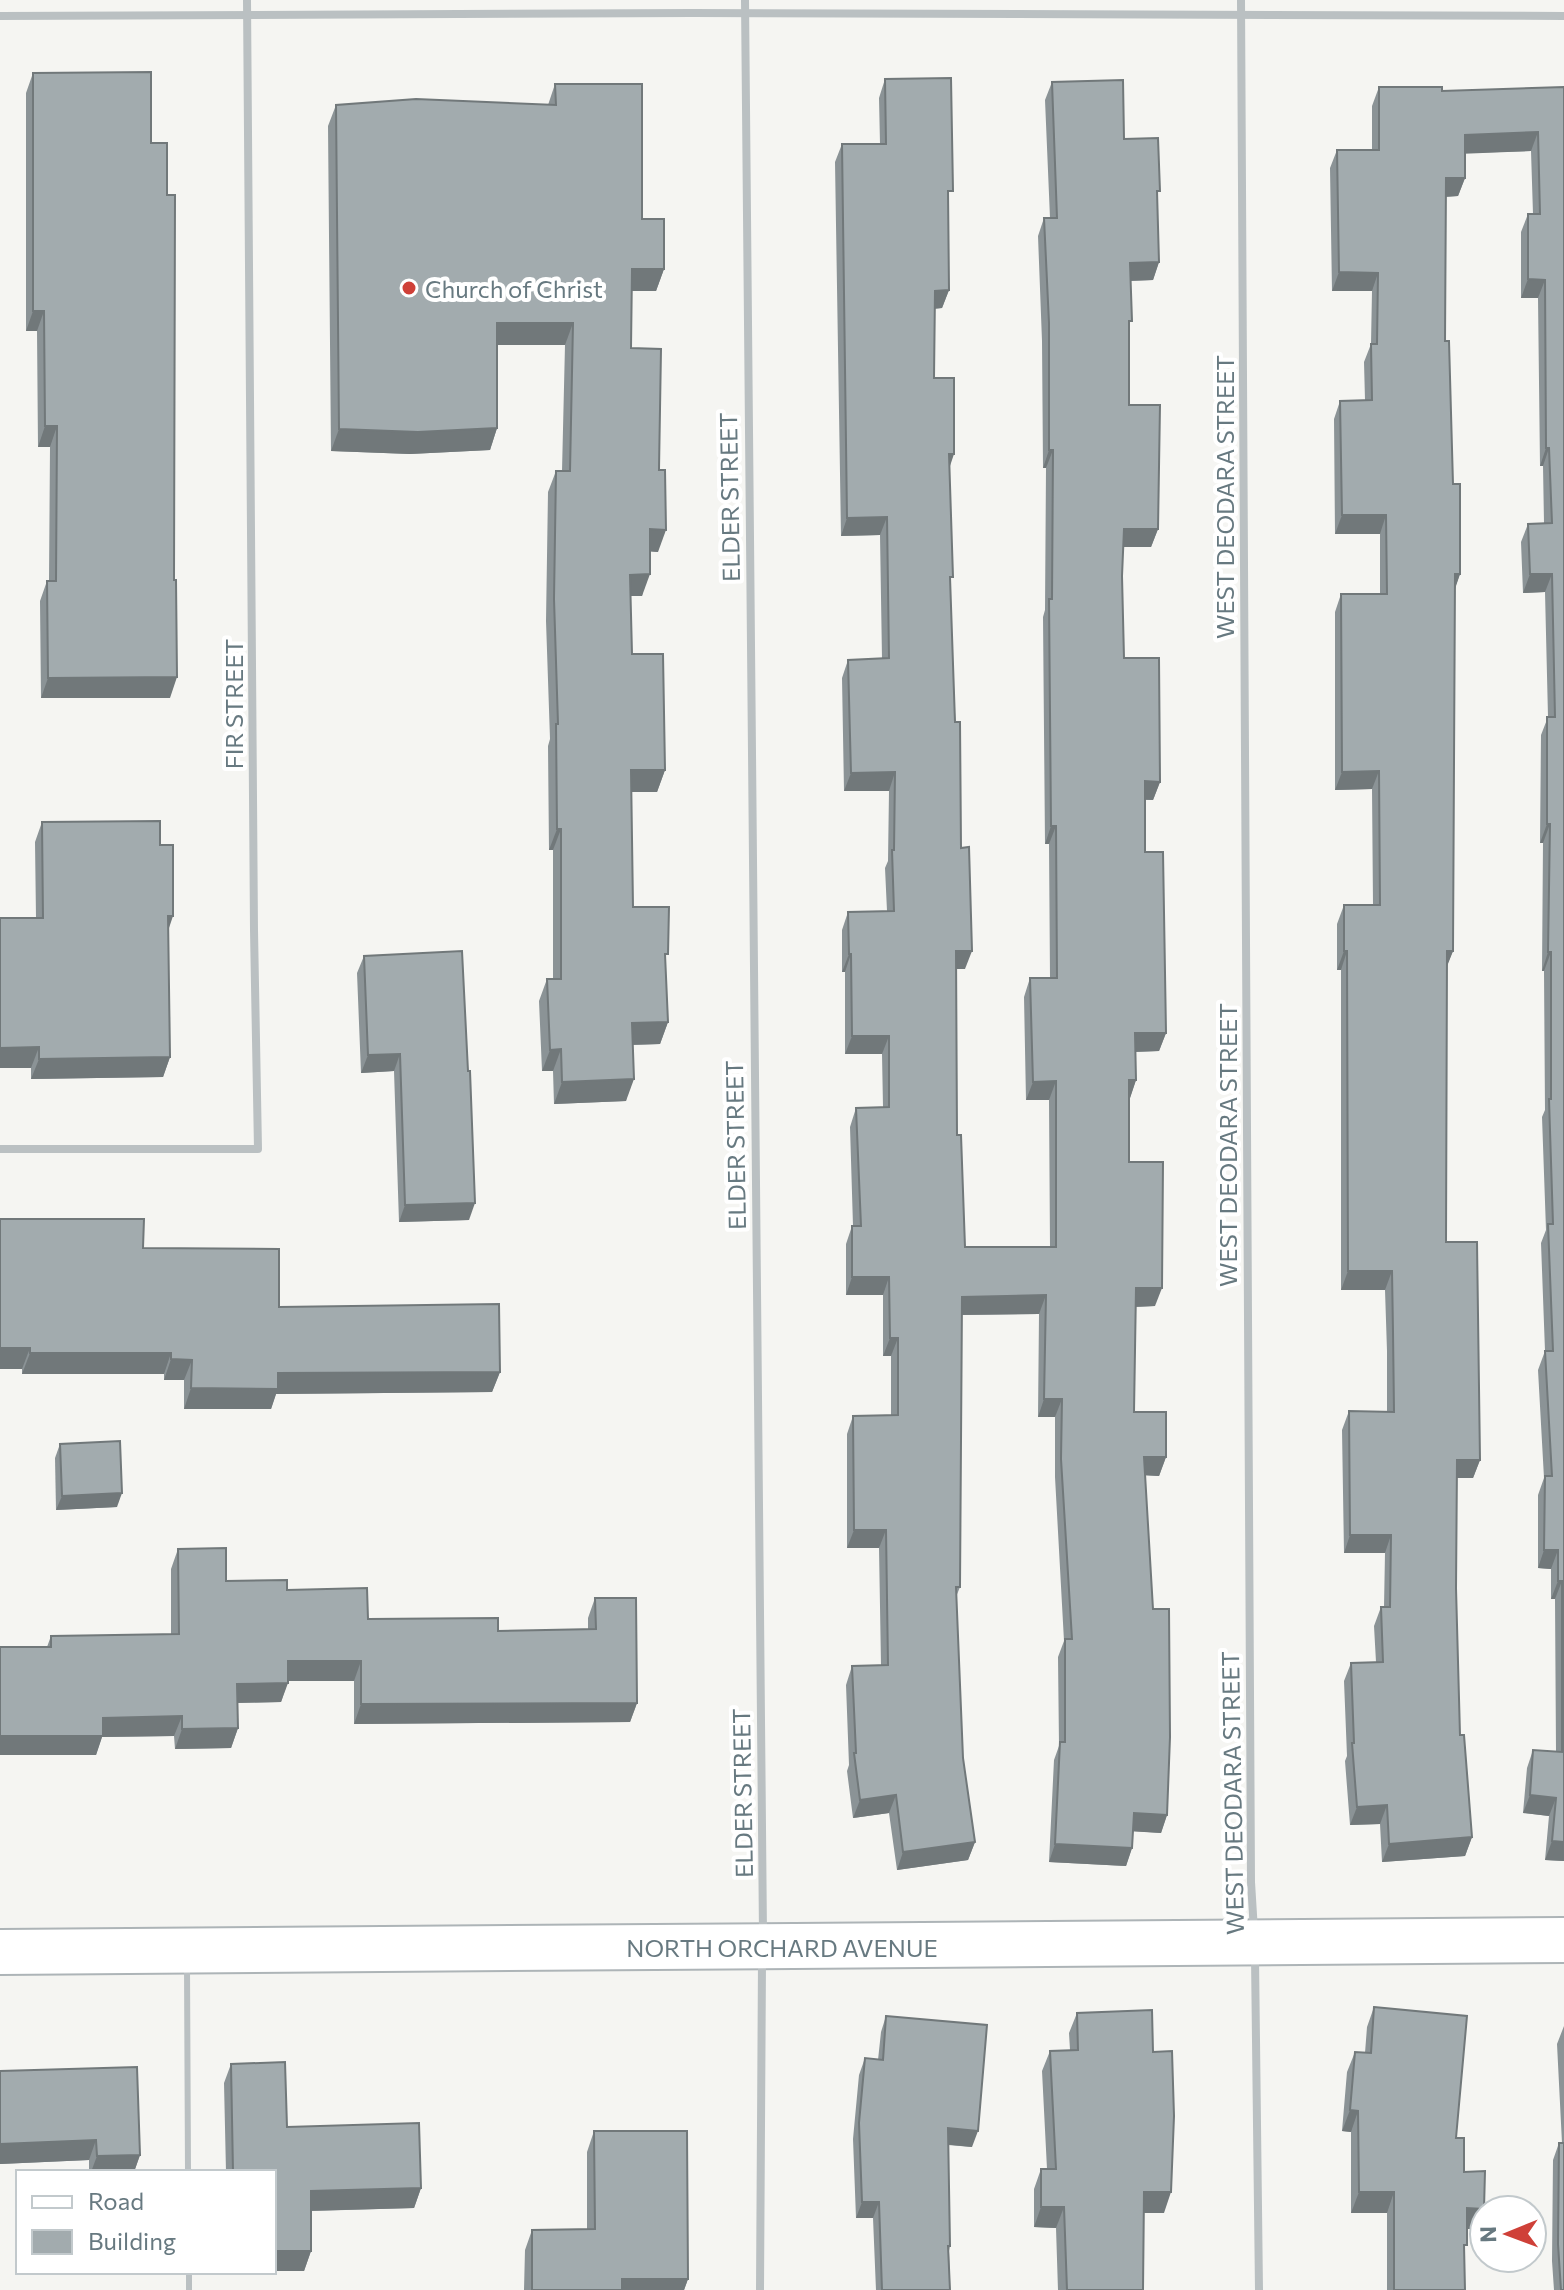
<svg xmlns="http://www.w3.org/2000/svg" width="1564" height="2290" font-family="Commissioner,sans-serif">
<rect width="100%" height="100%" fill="#f5f5f2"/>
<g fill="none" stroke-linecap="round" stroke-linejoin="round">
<g stroke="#adb4b7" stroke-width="48">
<polyline id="secondary" points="0,1952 1564,1940"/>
</g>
<g stroke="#bac0c2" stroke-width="6">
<polyline points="187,1966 188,2172"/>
<polyline points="189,2272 189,2290"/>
</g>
<g stroke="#bac0c2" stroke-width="8">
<polyline points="745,0 763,1935"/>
<polyline points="1241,0 1251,1882 1254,1931"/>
<polyline points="0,16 692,13 1564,16"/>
<polyline points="0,1149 258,1149 254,930 247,0"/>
<polyline points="1255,1957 1259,2290"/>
<polyline points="760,2290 762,1961"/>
</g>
<use href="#secondary" stroke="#fff" stroke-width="44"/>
</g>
<g fill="#8b9396">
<polygon points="33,73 151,143 170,698 41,698 40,601 47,581 49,581 50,447 38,447 37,331 26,331 26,93"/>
<polygon points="885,79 948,202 949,290 942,308 934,309 934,378 949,468 950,584 965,969 956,969 957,1135 965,1247 1050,1247 1049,1100 1026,1100 1024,997 1030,978 1050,978 1049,844 1045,844 1043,617 1045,610 1046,468 1043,468 1042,341 1038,236 1044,218 1050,218 1045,100 1052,82 1124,139 1157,199 1159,262 1153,280 1131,281 1129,330 1129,405 1158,529 1151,547 1123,547 1122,576 1124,658 1160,782 1153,800 1145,800 1145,852 1166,1033 1159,1051 1136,1052 1136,1080 1130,1098 1129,1162 1155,1306 1136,1307 1134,1412 1166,1457 1159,1476 1145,1475 1153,1609 1167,1815 1161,1833 1133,1831 1132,1848 1126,1866 1049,1862 1054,1760 1059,1746 1058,1657 1064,1641 1055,1477 1055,1417 1038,1417 1039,1314 962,1315 960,1587 956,1597 963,1758 975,1842 968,1860 897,1870 889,1813 853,1818 847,1771 849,1765 846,1685 852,1666 881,1665 879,1548 847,1548 847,1434 853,1416 891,1415 891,1356 883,1356 883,1295 846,1295 846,1244 852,1226 853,1226 850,1127 856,1108 883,1107 882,1054 845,1054 845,972 842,972 842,930 848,912 887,911 885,868 888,861 889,791 844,791 842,678 848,660 882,659 880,535 841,536 835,162 842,144 880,144 879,98"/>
<polygon points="555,84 642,219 664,269 656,291 632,291 631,348 658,552 650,551 642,596 630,596 632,654 665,770 657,792 631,792 633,907 665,961 668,1022 660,1044 633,1045 626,1101 554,1104 553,1071 542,1071 539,1001 547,979 553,979 553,850 549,850 548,746 550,739 546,621 548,492 556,471 562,471 565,345 497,345 497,428 490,450 410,454 331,451 328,126 336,105 548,105"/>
<polygon points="1379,87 1442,91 1564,87 1564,1861 1545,1860 1549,1816 1523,1813 1527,1768 1533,1750 1556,1752 1555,1599 1551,1599 1551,1569 1538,1568 1538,1495 1544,1478 1538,1370 1545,1351 1541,1243 1546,1230 1542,1117 1545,1110 1544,971 1542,971 1543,843 1540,843 1541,735 1548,717 1545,592 1523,593 1521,542 1528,524 1544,523 1543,466 1540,466 1538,298 1521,298 1521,232 1528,214 1533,214 1531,151 1465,153 1465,178 1458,196 1446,197 1445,341 1453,484 1460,574 1454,590 1453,951 1447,965 1446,1242 1480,1460 1473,1478 1457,1478 1456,1588 1460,1735 1472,1837 1465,1856 1382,1862 1380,1824 1350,1825 1345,1761 1347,1756 1344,1681 1351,1663 1376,1662 1374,1626 1381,1607 1384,1607 1385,1553 1344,1553 1342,1430 1349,1411 1387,1412 1387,1351 1385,1290 1341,1290 1341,970 1337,970 1337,924 1344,905 1373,905 1372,789 1335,790 1335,612 1341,594 1380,594 1380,534 1335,534 1334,419 1340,401 1365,400 1364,362 1371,344 1372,291 1332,291 1330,168 1337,150 1372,150 1372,106"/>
<polygon points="42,822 160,845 168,930 170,1057 163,1077 31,1079 31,1068 0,1068 0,918 36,918 35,842"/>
<polygon points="364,956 469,1220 399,1222 394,1071 361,1073 357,973"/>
<polygon points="143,1248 279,1307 500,1372 492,1392 276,1394 271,1409 184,1409 184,1380 164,1380 164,1374 22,1374 22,1369 0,1369"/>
<polygon points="60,1444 117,1507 56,1510 55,1458"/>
<polygon points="178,1549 226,1581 287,1590 368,1619 498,1631 588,1630 588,1618 595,1598 637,1703 630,1722 354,1724 354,1681 288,1681 281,1702 238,1703 238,1728 231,1748 175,1749 174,1736 102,1737 96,1755 47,1647 51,1636 171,1634 171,1569"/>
<polygon points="1374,2007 1456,2138 1477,2229 1467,2229 1464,2252 1465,2290 1387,2290 1387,2213 1351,2213 1351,2132 1342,2131 1347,2072 1355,2052 1365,2053 1367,2027"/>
<polygon points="1077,2013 1153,2052 1164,2213 1143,2213 1143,2290 1058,2290 1056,2228 1034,2227 1034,2189 1041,2169 1047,2169 1042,2071 1050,2051 1070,2050 1069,2033"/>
<polygon points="886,2016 972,2147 948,2145 950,2246 949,2251 950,2290 876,2290 873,2218 856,2218 853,2139 859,2075 865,2058 878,2060 881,2032"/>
<polygon points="1564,2026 1564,2290 1554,2290 1552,2261 1553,2160 1559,2143 1562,2143 1557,2044"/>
<polygon points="231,2064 287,2127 421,2188 414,2208 311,2211 311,2251 304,2271 274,2172 226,2172 224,2083"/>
<polygon points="0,2071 140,2155 134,2172 89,2172 89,2160 0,2164"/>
<polygon points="594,2131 688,2279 684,2290 524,2290 525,2250 532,2230 587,2229 587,2152"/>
</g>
<g fill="#71787a">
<polygon points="1538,132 1531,151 1458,154 1465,135"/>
<polygon points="1446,178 1465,178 1458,196 1439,197"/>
<polygon points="1159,262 1153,280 1124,281 1130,263"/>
<polygon points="632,269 664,269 656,291 624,291"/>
<polygon points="1339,272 1378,273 1372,291 1332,291"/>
<polygon points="1528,279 1545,280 1538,298 1521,298"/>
<polygon points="949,290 942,308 928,309 935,291"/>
<polygon points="33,311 44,311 37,331 26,331"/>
<polygon points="497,323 573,323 565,345 489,345"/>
<polygon points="45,426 57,426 50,447 38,447"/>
<polygon points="497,428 490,450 410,454 331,451 339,429"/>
<polygon points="1546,448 1549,448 1543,466 1540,466"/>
<polygon points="1049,450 1053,450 1046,468 1043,468"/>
<polygon points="949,454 954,454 948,472"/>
<polygon points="1342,515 1386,515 1380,534 1335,534"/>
<polygon points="887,517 880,535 841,536 847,518"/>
<polygon points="650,529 666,530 658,552 642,551"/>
<polygon points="1124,529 1158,529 1151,547 1117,547"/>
<polygon points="650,574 642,596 622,596 630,575"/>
<polygon points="1455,574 1460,574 1454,592"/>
<polygon points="1530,574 1552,574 1545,592 1523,593"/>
<polygon points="177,677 170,698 41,698 48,678"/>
<polygon points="631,770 665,770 657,792 623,792"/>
<polygon points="1379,771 1372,789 1335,790 1342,772"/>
<polygon points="895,772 889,791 844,791 851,773"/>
<polygon points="1145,781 1160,782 1153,800 1138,799"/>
<polygon points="1547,824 1550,824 1543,843 1540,843"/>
<polygon points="1051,826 1056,826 1049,844 1045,844"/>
<polygon points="557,829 561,829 553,850 549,850"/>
<polygon points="168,916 173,916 166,937"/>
<polygon points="956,951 972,951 965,969 950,969"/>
<polygon points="1344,951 1347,951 1341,970 1337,970"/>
<polygon points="1447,951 1453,951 1446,969"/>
<polygon points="1548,952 1551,952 1544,971 1542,971"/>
<polygon points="849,954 851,954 845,972 842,972"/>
<polygon points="668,1022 660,1044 624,1045 632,1023"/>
<polygon points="1135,1033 1166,1033 1159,1051 1129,1052"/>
<polygon points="852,1036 889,1036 882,1054 845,1054"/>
<polygon points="39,1047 31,1068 0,1068 0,1048"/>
<polygon points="561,1049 553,1071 542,1071 550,1050"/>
<polygon points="400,1054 394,1071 361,1073 368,1055"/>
<polygon points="170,1057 163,1077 31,1079 39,1059"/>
<polygon points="634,1079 626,1101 554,1104 562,1082"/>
<polygon points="1129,1080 1136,1080 1130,1098"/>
<polygon points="1056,1081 1049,1100 1026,1100 1033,1082"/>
<polygon points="475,1203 469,1220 399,1222 405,1205"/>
<polygon points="1348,1271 1392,1271 1385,1290 1341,1290"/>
<polygon points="852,1277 889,1277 883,1295 846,1295"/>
<polygon points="1136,1288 1162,1288 1155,1306 1130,1307"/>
<polygon points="1046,1295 1039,1314 955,1315 962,1297"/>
<polygon points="890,1338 898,1338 891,1356 883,1356"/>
<polygon points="0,1348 30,1348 22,1369 0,1369"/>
<polygon points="30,1353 171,1353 164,1374 22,1374"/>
<polygon points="171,1359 192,1360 184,1380 164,1380"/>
<polygon points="500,1372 492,1392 276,1394 271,1409 184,1409 191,1388 278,1373"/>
<polygon points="1044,1399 1062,1399 1055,1417 1038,1417"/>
<polygon points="1144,1457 1166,1457 1159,1476 1138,1475"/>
<polygon points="1457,1460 1480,1460 1473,1478 1451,1478"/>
<polygon points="122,1493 117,1507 56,1510 62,1496"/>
<polygon points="854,1530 886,1530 879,1548 847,1548"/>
<polygon points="1350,1535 1391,1535 1385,1553 1344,1553"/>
<polygon points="1544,1550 1558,1550 1551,1569 1538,1568"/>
<polygon points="1558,1581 1562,1581 1555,1599 1551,1599"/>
<polygon points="288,1661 361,1661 354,1681 281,1681"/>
<polygon points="288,1683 281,1702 230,1703 237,1684"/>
<polygon points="637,1703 630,1722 354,1724 361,1704"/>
<polygon points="182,1716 174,1736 102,1737 96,1755 0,1755 0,1736 103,1718"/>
<polygon points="238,1728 231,1748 175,1749 182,1729"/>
<polygon points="896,1795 889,1813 853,1818 860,1800"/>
<polygon points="1530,1795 1556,1798 1549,1816 1523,1813"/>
<polygon points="1387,1805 1380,1824 1350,1825 1357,1807"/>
<polygon points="1134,1813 1167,1815 1161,1833 1127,1831"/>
<polygon points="1472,1837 1465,1856 1382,1862 1389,1844"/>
<polygon points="1552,1841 1564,1842 1564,1861 1545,1860"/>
<polygon points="975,1842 968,1860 897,1870 903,1852"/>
<polygon points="1055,1844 1132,1848 1126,1866 1049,1862"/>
<polygon points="1350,2110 1358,2111 1351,2132 1342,2131"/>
<polygon points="948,2128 978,2131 972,2147 942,2144"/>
<polygon points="96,2140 89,2160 0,2164 0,2144"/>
<polygon points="140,2155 134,2172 91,2172 97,2156"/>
<polygon points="421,2188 414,2208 304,2211 311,2191"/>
<polygon points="1144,2192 1171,2192 1164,2213 1136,2213"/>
<polygon points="1359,2192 1394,2192 1387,2213 1351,2213"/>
<polygon points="862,2202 879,2202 873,2218 856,2218"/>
<polygon points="1041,2207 1064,2207 1056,2228 1034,2227"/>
<polygon points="1467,2208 1484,2209 1477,2229 1460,2229"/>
<polygon points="274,2251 311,2251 304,2271 274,2271"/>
<polygon points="622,2279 688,2279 684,2290 618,2290"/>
</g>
<g fill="#a2abae" stroke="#71787a" stroke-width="2">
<polygon points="151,72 151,143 167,143 167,195 175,195 174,580 176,580 177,677 48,678 47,581 56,581 57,426 45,426 44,311 33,311 33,73"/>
<polygon points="951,78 953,191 948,191 949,290 935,291 934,378 954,378 954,454 949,454 953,577 950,577 955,722 960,722 961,848 969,847 972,951 956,951 957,1135 961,1135 965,1247 1056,1247 1056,1081 1033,1082 1030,978 1057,978 1056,826 1051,826 1049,599 1052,599 1053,450 1049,450 1049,323 1044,218 1057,218 1052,82 1123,80 1124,139 1158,138 1160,191 1157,191 1159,262 1130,263 1132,321 1129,321 1129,405 1160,405 1158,529 1124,529 1122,576 1124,658 1159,658 1160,782 1145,781 1145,852 1163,852 1166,1033 1135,1033 1136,1080 1129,1080 1129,1162 1163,1162 1162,1288 1136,1288 1134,1412 1166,1412 1166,1457 1144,1457 1153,1609 1169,1609 1170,1737 1167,1815 1134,1813 1132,1848 1055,1844 1060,1742 1065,1742 1065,1639 1072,1639 1061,1459 1062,1399 1044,1399 1046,1295 962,1297 960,1587 956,1587 963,1758 975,1842 903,1852 896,1795 860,1800 854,1753 856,1753 852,1666 888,1665 886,1530 854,1530 853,1416 898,1415 898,1338 890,1338 889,1277 852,1277 852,1226 861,1226 856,1108 889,1107 889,1036 852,1036 851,954 849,954 848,912 894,911 892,850 894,850 895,772 851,773 848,660 889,658 887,517 847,518 842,144 886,144 885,79"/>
<polygon points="555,84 642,84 642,219 664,219 664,269 632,269 631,348 661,349 659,470 665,470 666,530 650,529 650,574 630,575 632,654 663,654 665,770 631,770 633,907 669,907 668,954 665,954 668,1022 632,1023 634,1079 562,1082 561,1049 550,1050 547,979 561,979 561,829 557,829 556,724 558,724 554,599 556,471 570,471 573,323 497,323 497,428 418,432 339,429 336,105 416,99 556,105"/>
<polygon points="1379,87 1442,87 1442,91 1564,87 1564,1842 1552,1841 1556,1798 1530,1795 1533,1750 1562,1752 1562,1581 1558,1581 1558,1550 1544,1550 1545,1476 1552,1476 1545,1351 1553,1351 1548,1224 1553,1224 1549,1099 1551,1099 1551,952 1548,952 1550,824 1547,824 1547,717 1555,717 1552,574 1530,574 1528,524 1552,523 1549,448 1546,448 1545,280 1528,279 1528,214 1540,214 1538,132 1465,135 1465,178 1446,178 1445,341 1449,341 1453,484 1460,484 1460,574 1455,574 1453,951 1447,951 1446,1242 1477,1242 1480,1460 1457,1460 1456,1588 1460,1735 1464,1735 1472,1837 1389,1844 1387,1805 1357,1807 1352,1743 1354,1743 1351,1663 1383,1662 1381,1607 1390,1607 1391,1535 1350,1535 1349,1411 1394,1412 1393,1332 1392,1271 1348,1271 1347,951 1344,951 1344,905 1380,905 1379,771 1342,772 1341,594 1387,594 1386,515 1342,515 1340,401 1372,400 1371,344 1377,344 1378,273 1339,272 1337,150 1379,150"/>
<polygon points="160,821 160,845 173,845 173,916 168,916 170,1057 39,1059 39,1047 0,1048 0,918 43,918 42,822"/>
<polygon points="462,951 468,1071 470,1071 475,1203 405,1205 400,1054 368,1055 364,956"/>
<polygon points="0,1219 144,1219 143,1248 279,1249 279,1307 499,1304 500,1372 278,1373 278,1389 191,1388 192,1360 171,1359 171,1353 30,1353 30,1348 0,1348"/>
<polygon points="120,1441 122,1493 62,1496 60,1444"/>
<polygon points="226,1548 226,1581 287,1580 287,1590 367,1588 368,1619 498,1618 498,1631 596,1629 595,1598 636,1598 637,1703 361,1704 361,1661 288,1661 288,1683 237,1684 238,1728 182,1729 182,1716 103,1718 103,1736 0,1736 0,1647 51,1647 51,1636 179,1634 178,1549"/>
<polygon points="1374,2007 1467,2016 1456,2138 1464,2138 1464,2172 1485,2171 1484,2209 1467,2208 1467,2245 1464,2245 1465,2290 1394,2290 1394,2192 1359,2192 1358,2111 1350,2110 1355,2052 1371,2053"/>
<polygon points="1152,2010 1153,2052 1172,2051 1174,2116 1171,2192 1144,2192 1143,2290 1067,2290 1064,2207 1041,2207 1041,2169 1056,2169 1050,2051 1078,2050 1077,2013"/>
<polygon points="886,2016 987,2025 978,2131 948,2128 950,2246 948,2246 950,2290 882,2290 879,2202 862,2202 859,2123 865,2058 883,2060"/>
<polygon points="285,2062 287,2127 419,2123 421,2188 311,2191 311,2251 274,2251 274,2172 233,2172 231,2064"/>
<polygon points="137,2067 140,2155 97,2156 96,2140 0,2144 0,2071"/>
<polygon points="594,2131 687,2131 688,2279 622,2279 622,2290 532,2290 532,2230 595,2229"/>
<polygon points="1559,2143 1564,2143 1564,2290 1561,2290 1558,2244"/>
</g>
<circle fill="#cf4038" stroke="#fff" stroke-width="3" cx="409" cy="288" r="8"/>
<g text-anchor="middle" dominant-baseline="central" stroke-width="8" stroke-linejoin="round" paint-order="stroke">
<g font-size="24" fill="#677980" stroke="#fff" text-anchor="start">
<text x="425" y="288">Church of Christ</text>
</g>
<g font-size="24" fill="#677980" stroke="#fff">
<text transform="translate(729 497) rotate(-91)">ELDER STREET</text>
<text transform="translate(1224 497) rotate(-90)">WEST DEODARA STREET</text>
<text transform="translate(233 704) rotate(-90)">FIR STREET</text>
<text transform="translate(735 1145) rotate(-91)">ELDER STREET</text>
<text transform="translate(1227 1145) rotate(-90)">WEST DEODARA STREET</text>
<text transform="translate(742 1793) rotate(-91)">ELDER STREET</text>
<text transform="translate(1232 1793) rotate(-91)">WEST DEODARA STREET</text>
<text x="782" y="1947">NORTH ORCHARD AVENUE</text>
</g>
</g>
<rect x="16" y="2170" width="260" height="104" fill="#ffffff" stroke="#c2c9cc" stroke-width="2"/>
<rect x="32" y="2196" width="40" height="12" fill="#ffffff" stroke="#c2c9cc" stroke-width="2"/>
<text x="88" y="2210" font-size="24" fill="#677980">Road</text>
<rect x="32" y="2230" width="40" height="24" fill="#a2abae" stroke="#c2c9cc" stroke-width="2"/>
<text x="88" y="2250" font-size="24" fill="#677980">Building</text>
<g transform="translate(1508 2234) rotate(269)"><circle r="38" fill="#ffffff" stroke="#c2c9cc" stroke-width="2"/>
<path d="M0-6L14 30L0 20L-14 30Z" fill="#cf4038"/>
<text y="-12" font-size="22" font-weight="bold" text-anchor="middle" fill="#677980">N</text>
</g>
</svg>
